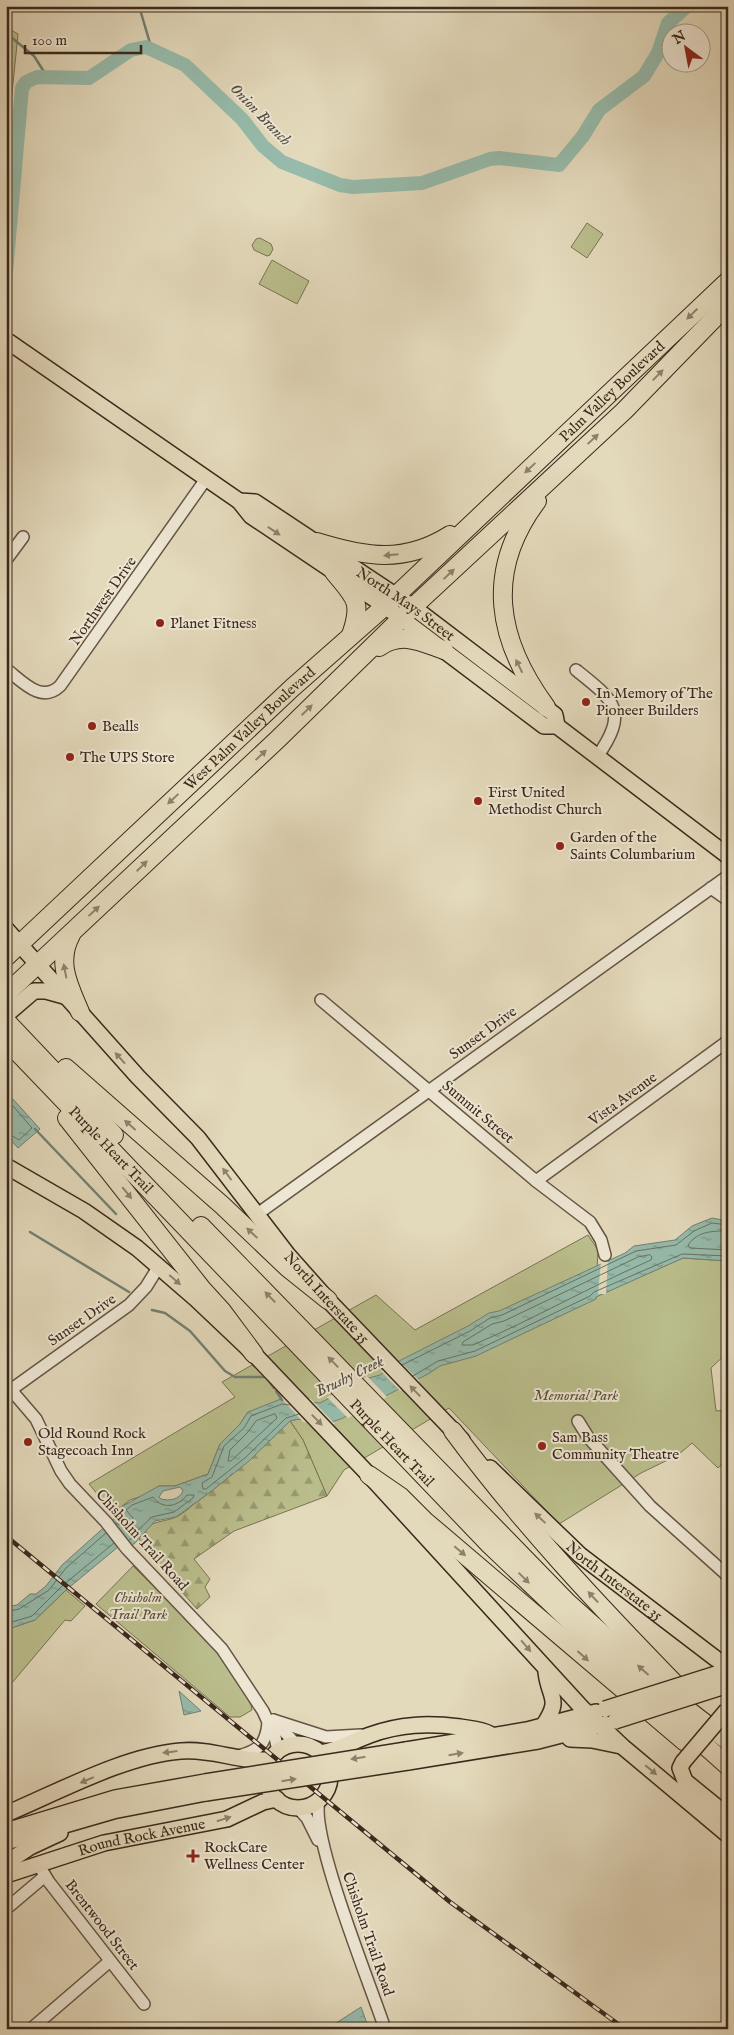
<svg xmlns="http://www.w3.org/2000/svg" width="734" height="2035" font-family="'IM FELL English',serif">
<defs>
<pattern id="forest-firs" width="22" height="20" patternUnits="userSpaceOnUse" patternTransform="scale(1.25)"><rect width="22" height="20" fill="#babe8c"/><path d="M5 1l3.5 6h-7zM16 11l3.5 6h-7z" fill="#989a72"/></pattern>
<pattern id="water-ripples" width="26" height="14" patternUnits="userSpaceOnUse" patternTransform="scale(1.25)"><rect width="26" height="14" fill="#96bbab"/><path d="M2 4q2-2 4 0t4 0M15 11q2-2 4 0t4 0" fill="none" stroke="#7c988a"/></pattern>
</defs>
<rect width="100%" height="100%" fill="#e3d9bb"/>
<filter id="stains"><feTurbulence type="fractalNoise" baseFrequency=".004" numOctaves="4"/><feColorMatrix values="0 0 0 0 .2 0 0 0 0 .09 0 0 0 0 .02 0 0 0 .5 -.17"/></filter>
<radialGradient id="worn" r=".72"><stop offset=".6" stop-color="#630" stop-opacity="0"/><stop offset="1" stop-color="#630" stop-opacity=".3"/></radialGradient>
<g fill="#babe8c" stroke="#7a7354">
<polygon points="6,27 18,34 6,153"/>
<polygon points="587,223 603,234 587,258 571,247"/>
<polygon points="260,238 271,244 273,249 270,255 267,256 254,250 252,245 256,239"/>
<polygon points="272,260 309,281 297,304 259,284"/>
<polygon points="588,1235 598,1250 596,1296 683,1258 728,1261 728,1352 711,1368 716,1411 728,1410 728,1459 718,1468 692,1443 678,1455 641,1473 559,1524 449,1408 344,1470 327,1496 303,1440 290,1421 298,1419 248,1412 240,1424 220,1444 208,1474 175,1486 159,1486 148,1494 130,1500 113,1513 89,1484 235,1397 222,1382 376,1295 415,1330"/>
<polygon points="133,1566 195,1627 227,1664 251,1705 252,1710 240,1717 230,1717 96,1604"/>
<polygon points="66,1590 85,1606 71,1621 65,1620 6,1690 6,1633 14,1627 35,1620"/>
</g>
<path fill="url(#forest-firs)" stroke="#7a7354" d="M290,1421L303,1440L327,1496L234,1531L194,1559L210,1579L205,1587L210,1597L197,1609L159,1566L139,1539C144,1520 163,1523 176,1517C185,1513 193,1504 201,1499C233,1475 261,1449 290,1421Z"/>
<g fill="url(#water-ripples)" stroke="#728072" fill-rule="evenodd">
<polygon points="12,1098 40,1129 18,1148 6,1135 6,1103"/>
<path d="M712,1218L728,1221V1261L683,1258L596,1297V1299L476,1356L440,1366L428,1374L341,1419C321,1427 308,1415 290,1421L249,1461L209,1493L176,1517L155,1521L134,1544L118,1547L66,1590L35,1620L14,1627L6,1633V1607L17,1605L30,1594H36L46,1586L62,1565L119,1514L118,1512L121,1507L159,1486H175L208,1474L220,1444L240,1424L248,1412L281,1399L320,1403L365,1379L380,1375L399,1361L468,1326L489,1313L499,1311L625,1253L634,1246L675,1240L692,1226ZM180,1487L183,1491C179,1500 169,1501 161,1499L159,1497L163,1491Z"/>
<polygon points="179,1691 201,1711 184,1715"/>
<polygon points="361,2007 369,2029 335,2029 333,2025"/>
</g>
<g fill="#e3d9bb">
<polygon points="608,1258 606,1294 598,1294 601,1261"/>
<polygon points="397,1359 420,1381 400,1391 381,1371"/>
<polygon points="367,1376 387,1397 348,1418 327,1397 355,1386"/>
<polygon points="280,1397 311,1399 335,1424 330,1426 303,1422"/>
</g>
<g fill="none" stroke-linecap="round" stroke-linejoin="round">
<g stroke="#687264" stroke-width="1">
<polyline points="6,1106 13,1106 32,1128 19,1140 6,1132"/>
<path d="M728,1231C712,1231 698,1231 688,1245L690,1248L728,1250"/>
<path d="M650,1255L652,1257L651,1260C591,1286 534,1319 473,1345H462L463,1342L492,1324L504,1321L638,1257Z"/>
<polyline points="402,1365 470,1331 490,1318 502,1315 636,1251 676,1245 694,1231 712,1223 728,1225"/>
<polyline points="413,1376 438,1361 475,1351 590,1296 594,1292 682,1254 728,1256"/>
<polyline points="290,1405 282,1404 251,1416 244,1428 224,1446 212,1477 202,1483 203,1489 206,1489 246,1457 286,1418 299,1414"/>
<polygon points="275,1414 277,1418 231,1461 228,1461 230,1450 248,1432 256,1421"/>
<path d="M116,1523L125,1528L131,1526L133,1518L126,1510L132,1505L153,1497C162,1510 178,1507 187,1495H194L193,1498L174,1512L152,1517L137,1531L134,1537L129,1540"/>
<polyline points="6,1612 19,1609 49,1590 66,1568 106,1533"/>
<polyline points="6,1627 12,1622 32,1616 62,1586 114,1543"/>
</g>
<g stroke="#728072" stroke-width="2.5">
<polyline points="139,6 152,50"/>
<polyline points="6,33 34,56 48,78"/>
<polyline points="35,1129 116,1214"/>
<polyline points="30,1232 129,1292"/>
<polyline points="152,1310 165,1313 190,1331 225,1371 235,1377 266,1377 274,1388"/>
<polyline points="276,1391 282,1400"/>
</g>
<polyline stroke="#96bbab" stroke-width="14" points="6,272 22,88 26,82 37,77 89,78 131,50 146,47 185,65 242,119 263,146 282,162 340,185 353,187 422,183 490,159 499,158 559,165 583,136 599,110 644,76 658,53 668,23 687,6"/>
<g stroke="#655444" stroke-width="14">
<g id="minor">
<polyline points="6,560 23,537"/>
<path d="M6,669C22,681 41,704 60,686L206,479"/>
<path d="M576,670C615,701 629,711 597,757"/>
<polyline points="711,888 728,900"/>
<polyline points="321,1000 536,1181 590,1222 601,1240 605,1255"/>
<polyline points="536,1181 728,1041"/>
<polyline points="256,1215 728,876"/>
<polyline points="6,1384 36,1419 61,1471 70,1484 106,1522 127,1549 222,1649 263,1711 275,1737 278,1751"/>
<polyline points="12,1389 129,1305 146,1287 159,1266"/>
<polyline points="578,1421 588,1437 650,1506 728,1576"/>
<polyline points="273,1720 326,1737 361,1735"/>
<polyline points="273,1720 296,1744"/>
<path d="M238,1756C259,1751 266,1744 268,1723"/>
<path d="M319,1801C310,1837 371,1986 385,2029"/>
<polyline points="298,1808 307,1818 318,1840"/>
<polyline points="38,1864 49,1882 144,2004"/>
<polyline points="6,1909 45,1876"/>
<polyline points="31,2029 110,1961"/>
</g>
</g>
<g stroke="#3b281c" stroke-width="18">
<g id="major">
<polyline points="6,340 239,501 251,516 385,606 544,726 557,726 728,856"/>
<path id="s1" d="M239,501L255,502L413,607L555,715L557,726"/>
<path id="s2" d="M6,929L138,1077L198,1138L288,1255L328,1300L462,1440"/>
<polyline points="6,1015 34,991 46,991 64,996"/>
<polyline points="6,1166 84,1211 137,1248 196,1299 254,1354 369,1475 583,1709 623,1747 728,1835"/>
<path id="s3" d="M490,1468L580,1555L728,1668"/>
<path d="M543,1726C562,1698 549,1699 546,1672"/>
<polyline points="570,1739 592,1740 621,1746"/>
<circle cx="298" cy="1776" r="32"/>
<polyline points="406,1750 527,1730 596,1712"/>
<path d="M320,1753C338,1751 353,1741 370,1735C400,1724 428,1723 460,1727C471,1729 481,1729 490,1734"/>
<polyline points="408,1762 538,1741 608,1723"/>
<polyline points="683,1762 680,1768 685,1781 728,1816"/>
<path d="M6,1814C58,1792 126,1755 181,1751C213,1748 244,1764 271,1759"/>
<polyline points="6,1831 115,1798 205,1782"/>
<polyline points="6,1842 113,1811 206,1793"/>
<polyline points="6,1863 30,1847 60,1833"/>
<path id="s4" d="M6,1875L104,1843L227,1819L263,1802L277,1799"/>
</g>
</g>
<g stroke="#3b281c" stroke-width="20">
<g id="highway">
<path d="M537,501C484,572 497,640 546,707"/>
<path d="M317,542C366,557 404,564 450,535"/>
<path d="M334,572C355,598 363,601 351,635"/>
<path d="M379,647C402,631 421,642 444,650"/>
<path d="M71,935C56,962 69,986 80,1012"/>
<path id="s5" d="M6,957L292,688L385,606L728,281"/>
<polyline points="6,994 278,739 413,607 624,411 728,304"/>
<polyline points="6,1021 114,1135"/>
<path id="s6" d="M6,1040L490,1545L636,1684L728,1766"/>
<polyline points="66,1068 223,1206 288,1268 328,1300"/>
<polyline points="67,1118 202,1289 222,1311 254,1354"/>
<polyline points="201,1226 568,1603 684,1707 728,1741"/>
<path d="M453,1431C521,1523 600,1607 680,1689"/>
<polyline points="369,1475 401,1497 425,1521 685,1742"/>
</g>
</g>
<use href="#minor" stroke="#ede6d3" stroke-width="11"/>
<use href="#major" stroke="#e3d9bb" stroke-width="15"/>
<use href="#highway" stroke="#e3d9bb" stroke-width="18"/>
<g stroke="#3b281c" stroke-width="4.5">
<polyline id="rail" points="6,1536 450,1902 625,2029"/>
</g>
<use href="#rail" stroke="#ede6d3" stroke-width="2.5" stroke-dasharray="8" stroke-linecap="butt"/>
<g stroke="#3b281c" stroke-width="18" stroke-linecap="butt">
<g id="major-bridge">
<polyline points="605,1709 716,1674"/>
<polyline points="615,1721 725,1686"/>
<polyline points="683,1762 727,1710"/>
<polyline points="205,1782 406,1750"/>
<polyline points="206,1793 408,1762"/>
</g>
</g>
<use href="#major-bridge" stroke="#e3d9bb" stroke-width="15"/>
</g>
<defs><path id="oneway-solid" d="M-6-.8H1V-3.2L6.5 0L1 3.2V.8H-6Z" transform="scale(1.25)"/></defs>
<g fill="#8f806c">
<use href="#oneway-solid" transform="translate(692 314) rotate(136)"/>
<use href="#oneway-solid" transform="translate(658 375) rotate(-46)"/>
<use href="#oneway-solid" transform="translate(593 439) rotate(-43)"/>
<use href="#oneway-solid" transform="translate(530 468) rotate(137)"/>
<use href="#oneway-solid" transform="translate(274 531) rotate(34)"/>
<use href="#oneway-solid" transform="translate(391 555) rotate(175)"/>
<use href="#oneway-solid" transform="translate(449 574) rotate(-43)"/>
<use href="#oneway-solid" transform="translate(519 666) rotate(-116)"/>
<use href="#oneway-solid" transform="translate(307 710) rotate(-44)"/>
<use href="#oneway-solid" transform="translate(261 755) rotate(-43)"/>
<use href="#oneway-solid" transform="translate(173 799) rotate(137)"/>
<use href="#oneway-solid" transform="translate(142 866) rotate(-44)"/>
<use href="#oneway-solid" transform="translate(94 911) rotate(-43)"/>
<use href="#oneway-solid" transform="translate(65 971) rotate(-101)"/>
<use href="#oneway-solid" transform="translate(120 1058) rotate(-132)"/>
<use href="#oneway-solid" transform="translate(130 1125) rotate(-139)"/>
<use href="#oneway-solid" transform="translate(227 1174) rotate(-126)"/>
<use href="#oneway-solid" transform="translate(127 1193) rotate(51)"/>
<use href="#oneway-solid" transform="translate(252 1233) rotate(-137)"/>
<use href="#oneway-solid" transform="translate(175 1280) rotate(41)"/>
<use href="#oneway-solid" transform="translate(270 1297) rotate(-134)"/>
<use href="#oneway-solid" transform="translate(333 1362) rotate(-134)"/>
<use href="#oneway-solid" transform="translate(415 1391) rotate(-134)"/>
<use href="#oneway-solid" transform="translate(317 1420) rotate(46)"/>
<use href="#oneway-solid" transform="translate(540 1518) rotate(-137)"/>
<use href="#oneway-solid" transform="translate(460 1551) rotate(40)"/>
<use href="#oneway-solid" transform="translate(524 1578) rotate(44)"/>
<use href="#oneway-solid" transform="translate(593 1597) rotate(-133)"/>
<use href="#oneway-solid" transform="translate(526 1646) rotate(49)"/>
<use href="#oneway-solid" transform="translate(583 1656) rotate(42)"/>
<use href="#oneway-solid" transform="translate(643 1670) rotate(-138)"/>
<use href="#oneway-solid" transform="translate(170 1752) rotate(173)"/>
<use href="#oneway-solid" transform="translate(456 1754) rotate(-9)"/>
<use href="#oneway-solid" transform="translate(358 1758) rotate(171)"/>
<use href="#oneway-solid" transform="translate(651 1770) rotate(40)"/>
<use href="#oneway-solid" transform="translate(87 1780) rotate(157)"/>
<use href="#oneway-solid" transform="translate(289 1780) rotate(-9)"/>
<use href="#oneway-solid" transform="translate(224 1819) rotate(-17)"/>
</g>
<g fill="#8f2418" stroke="#ede6d3" stroke-width="2">
<circle cx="160" cy="623" r="5"/>
<circle cx="586" cy="702" r="5"/>
<circle cx="92" cy="726" r="5"/>
<circle cx="70" cy="757" r="5"/>
<circle cx="478" cy="801" r="5"/>
<circle cx="560" cy="846" r="5"/>
<circle cx="28" cy="1442" r="5"/>
<circle cx="542" cy="1446" r="5"/>
<path d="M190.5 1848.5h5v5h5v5h-5v5h-5v-5h-5v-5h5z"/>
</g>
<g text-anchor="middle" dominant-baseline="central" stroke-width="4" stroke-linejoin="round" paint-order="stroke">
<g font-size="15" fill="#3b281c" stroke="#ede6d3">
<text stroke="none"><textPath href="#s5" startOffset="829">Palm Valley Boulevard</textPath></text>
<text transform="translate(103 601) rotate(-55)">Northwest Drive</text>
<text stroke="none"><textPath href="#s1" startOffset="198">North Mays Street</textPath></text>
<text stroke="none"><textPath href="#s5" startOffset="334">West Palm Valley Boulevard</textPath></text>
<text transform="translate(483 1033) rotate(-36)">Sunset Drive</text>
<text transform="translate(623 1099) rotate(-36)">Vista Avenue</text>
<text transform="translate(478 1112) rotate(40)">Summit Street</text>
<text stroke="none"><textPath href="#s6" startOffset="152">Purple Heart Trail</textPath></text>
<text stroke="none"><textPath href="#s2" startOffset="489">North Interstate 35</textPath></text>
<text transform="translate(82 1320) rotate(-35)">Sunset Drive</text>
<text stroke="none"><textPath href="#s6" startOffset="558">Purple Heart Trail</textPath></text>
<text transform="translate(142 1540) rotate(48)">Chisholm Trail Road</text>
<text stroke="none"><textPath href="#s3" startOffset="168">North Interstate 35</textPath></text>
<text stroke="none"><textPath href="#s4" startOffset="141">Round Rock Avenue</textPath></text>
<text transform="translate(102 1925) rotate(52)">Brentwood Street</text>
<text transform="translate(368 1934) rotate(71)">Chisholm Trail Road</text>
</g>
<g font-size="15" fill="#3b281c" stroke="#ede6d3" text-anchor="start">
<text x="170" y="623">Planet Fitness</text>
<text x="596" y="693">In Memory of The<tspan x="596" dy="17">Pioneer Builders</tspan></text>
<text x="102" y="726">Bealls</text>
<text x="80" y="757">The UPS Store</text>
<text x="488" y="792">First United<tspan x="488" dy="17">Methodist Church</tspan></text>
<text x="570" y="837">Garden of the<tspan x="570" dy="17">Saints Columbarium</tspan></text>
<text x="38" y="1433">Old Round Rock<tspan x="38" dy="17">Stagecoach Inn</tspan></text>
<text x="552" y="1437">Sam Bass<tspan x="552" dy="17">Community Theatre</tspan></text>
<text x="204" y="1847">RockCare<tspan x="204" dy="17">Wellness Center</tspan></text>
</g>
<g font-size="15" font-style="italic" fill="#5b4e38" stroke="#ede6d3">
<text x="576" y="1395">Memorial Park</text>
<text x="138" y="1597">Chisholm<tspan x="138" dy="17">Trail Park</tspan></text>
</g>
<g font-size="16" font-style="italic" fill="#524d40" stroke="#ede6d3">
<text transform="translate(260 115) rotate(46)">Onion Branch</text>
<text transform="translate(350 1377) rotate(-26)">Brushy Creek</text>
</g>
</g>
<rect width="734" height="2035" fill="none" stroke="#e3d9bb" stroke-width="25"/>
<rect x="8" y="8" width="719" height="2020" fill="none" stroke="#3b281c" stroke-width="2.5"/>
<rect x="12" y="12" width="709" height="2010" fill="none" stroke="#3b281c"/>
<g transform="translate(686 48) rotate(328)"><circle r="24" fill="#ede6d3" stroke="#a69a8a"/>
<path d="M0-4L9 19L0 12L-9 19Z" fill="#8f2418"/>
<text y="-8" font-size="14" font-weight="bold" text-anchor="middle" fill="#3b281c">N</text>
</g>
<path d="M25 45v8h116v-8" fill="none" stroke="#3b281c" stroke-width="2.5"/>
<text x="32" y="45" font-size="15" fill="#3b281c" stroke="#ede6d3" stroke-width="4" paint-order="stroke">100 m</text>
<rect width="100%" height="100%" filter="url(#stains)"/>
<rect width="100%" height="100%" fill="url(#worn)"/>
</svg>
